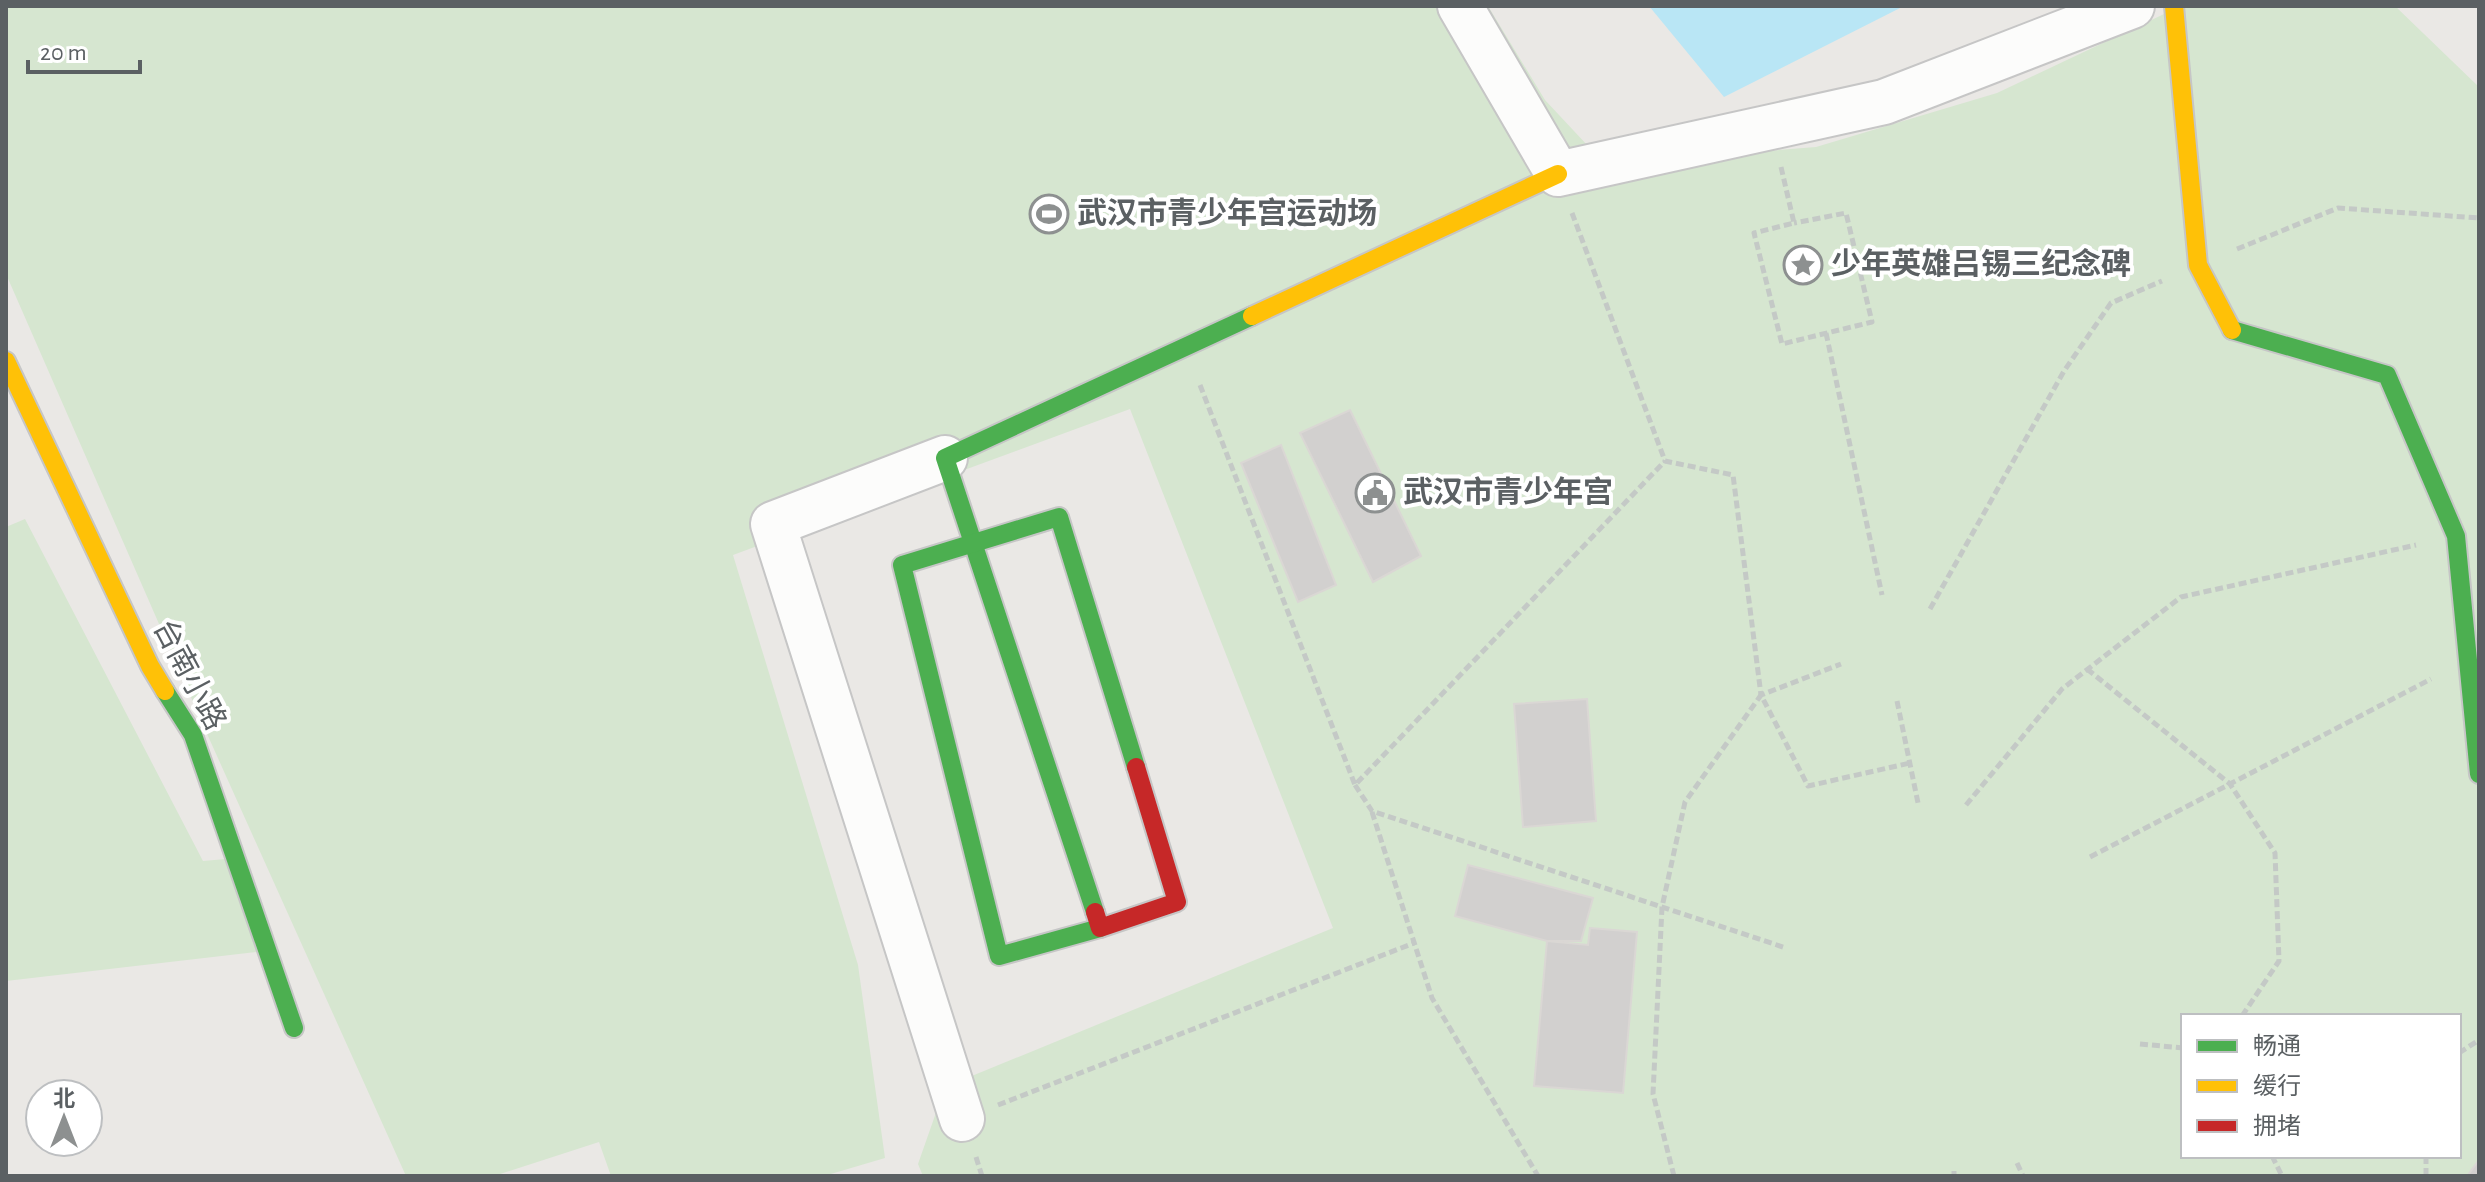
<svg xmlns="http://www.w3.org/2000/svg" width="2485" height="1182" font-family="'Alegreya Sans','Noto Sans SC',sans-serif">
<rect width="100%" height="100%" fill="#eae8e5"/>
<g fill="#d6e6d0" fill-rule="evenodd">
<path d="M6,6H1488L1545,100L1588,146L1643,161L1816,147L1997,93L2181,6H2395L2479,87V1176H923L918,1164L945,1087L1333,928L1130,409L733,555L858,965L885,1158L824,1176H611L599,1142L494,1176H406L208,736L6,274ZM2183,1016H2459V1156H2183Z"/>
<polygon points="25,519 203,861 237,858 265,951 6,981 6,527"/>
</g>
<polygon fill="#b9e6f5" points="1649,6 1904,6 1724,97"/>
<g fill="#d2d0cf" stroke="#dad7d4" stroke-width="2">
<polygon points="1350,410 1421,556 1373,582 1300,433"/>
<polygon points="1281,445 1336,585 1298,602 1241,463"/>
<polygon points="1587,699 1596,821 1523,827 1514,704"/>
<polygon points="1468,865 1593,898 1581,941 1547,941 1455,916"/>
<polygon points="1590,928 1637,932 1623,1093 1534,1086 1547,941 1588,945"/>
<polygon points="2479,1160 2479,1176 2469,1176 2468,1175"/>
</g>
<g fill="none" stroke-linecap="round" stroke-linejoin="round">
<g stroke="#c6c6c6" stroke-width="48">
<g id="street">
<polyline points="1460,6 1558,174 1884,102 2132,6"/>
<polyline points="945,458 773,524 962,1119"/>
</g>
</g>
<g stroke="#c6c6c6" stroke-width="22">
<g id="fast">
<polyline points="2232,330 2387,375 2456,536 2479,774"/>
<polyline points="165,691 193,735 294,1028"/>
<polyline points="1095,912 945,458 1252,316"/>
<polyline points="1100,928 999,956 902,565 1059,517 1136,767"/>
</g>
</g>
<g stroke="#c6c6c6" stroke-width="22">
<g id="slow">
<polyline points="2174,6 2198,265 2232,330"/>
<polyline points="1252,316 1558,174"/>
<polyline points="6,361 150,666 165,691"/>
</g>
</g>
<g stroke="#c6c6c6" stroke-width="22">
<polyline id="jam" points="1095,912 1100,928 1177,902 1136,767"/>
</g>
<g stroke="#c4c9c6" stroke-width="5" stroke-dasharray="8 4" stroke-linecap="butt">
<polyline points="1781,167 1794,223 1754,233 1782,344 1872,322 1846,213 1794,223"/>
<polyline points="1572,213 1665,461 1733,475 1761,695 1841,664"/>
<polyline points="2237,249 2338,208 2479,218"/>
<polyline points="1826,333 1882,595"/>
<polyline points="1200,385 1355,785 1665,461"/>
<polyline points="1930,609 2064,371 2111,303 2162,281"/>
<polyline points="2087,669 2230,784 2275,853 2279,961 2242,1016"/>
<polyline points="1897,701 1918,803"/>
<polyline points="1355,785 1372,811 1786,948"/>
<polyline points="1966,805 2062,689 2181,597 2416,545"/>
<polyline points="1372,812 1432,998 1538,1176"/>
<polyline points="2090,857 2431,679"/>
<polyline points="2140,1044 2183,1048"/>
<polyline points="2459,1053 2479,1040"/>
<polyline points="998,1105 1414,943"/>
<polyline points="2272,1156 2282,1176"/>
<polyline points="976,1157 982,1176"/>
<polyline points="2017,1163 2023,1176"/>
<polyline points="1674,1176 1653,1094 1662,907 1685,802 1761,695 1808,786 1910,763"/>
<polyline points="1954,1176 1954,1171"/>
<polyline points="2426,1176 2426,1156"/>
</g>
<use href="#street" stroke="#fcfcfb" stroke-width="44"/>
<use href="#fast" stroke="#4caf50" stroke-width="18"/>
<use href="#slow" stroke="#ffc107" stroke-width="18"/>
<use href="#jam" stroke="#c62828" stroke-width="18"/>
</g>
<defs>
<g id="stadium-ring" transform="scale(2)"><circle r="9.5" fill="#fff" stroke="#8d9090" stroke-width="1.5"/><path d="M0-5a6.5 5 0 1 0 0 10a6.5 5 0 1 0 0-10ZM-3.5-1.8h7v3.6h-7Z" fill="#8d9090"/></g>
<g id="sight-ring" transform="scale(2)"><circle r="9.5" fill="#fff" stroke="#8d9090" stroke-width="1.5"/><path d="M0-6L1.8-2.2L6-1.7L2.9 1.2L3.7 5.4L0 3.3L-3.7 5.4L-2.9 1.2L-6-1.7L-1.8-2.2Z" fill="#8d9090"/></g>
<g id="civic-ring" transform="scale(2)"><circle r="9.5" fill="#fff" stroke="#8d9090" stroke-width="1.5"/><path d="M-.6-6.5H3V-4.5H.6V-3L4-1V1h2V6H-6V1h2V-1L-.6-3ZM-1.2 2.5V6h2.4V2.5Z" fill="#8d9090"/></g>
</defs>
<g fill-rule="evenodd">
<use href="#stadium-ring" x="1049" y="214"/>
<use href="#sight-ring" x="1803" y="265"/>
<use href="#civic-ring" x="1375" y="493"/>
</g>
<g text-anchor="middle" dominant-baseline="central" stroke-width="8" stroke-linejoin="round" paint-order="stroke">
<g font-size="30" font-weight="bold" fill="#5b6063" stroke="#fff" text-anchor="start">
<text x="1077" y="214">武汉市青少年宫运动场</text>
<text x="1831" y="265">少年英雄吕锡三纪念碑</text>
<text x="1403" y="493">武汉市青少年宫</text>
</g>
<g font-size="30" fill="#5b6063" stroke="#fff">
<text transform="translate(189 675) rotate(62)">台南小路</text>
</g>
</g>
<rect width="2485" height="1182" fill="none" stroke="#5b6063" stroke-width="16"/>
<rect x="2181" y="1014" width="280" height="144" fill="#ffffff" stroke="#bdbfc1" stroke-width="2"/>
<rect x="2197" y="1040" width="40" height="12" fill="#4caf50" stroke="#bdbfc1" stroke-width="2"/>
<text x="2253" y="1054" font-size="24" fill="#5b6063">畅通</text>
<rect x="2197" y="1080" width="40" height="12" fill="#ffc107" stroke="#bdbfc1" stroke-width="2"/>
<text x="2253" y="1094" font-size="24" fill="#5b6063">缓行</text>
<rect x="2197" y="1120" width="40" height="12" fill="#c62828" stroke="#bdbfc1" stroke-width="2"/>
<text x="2253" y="1134" font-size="24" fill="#5b6063">拥堵</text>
<g transform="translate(64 1118)"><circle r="38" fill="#ffffff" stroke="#bdbfc1" stroke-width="2"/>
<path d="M0-6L14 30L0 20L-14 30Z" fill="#8d9090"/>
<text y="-12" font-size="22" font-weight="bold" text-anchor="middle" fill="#5b6063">北</text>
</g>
<path d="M28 60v12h112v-12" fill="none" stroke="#5b6063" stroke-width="4"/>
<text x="40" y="60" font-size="24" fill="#5b6063" stroke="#ffffff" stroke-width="6" paint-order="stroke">20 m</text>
</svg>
